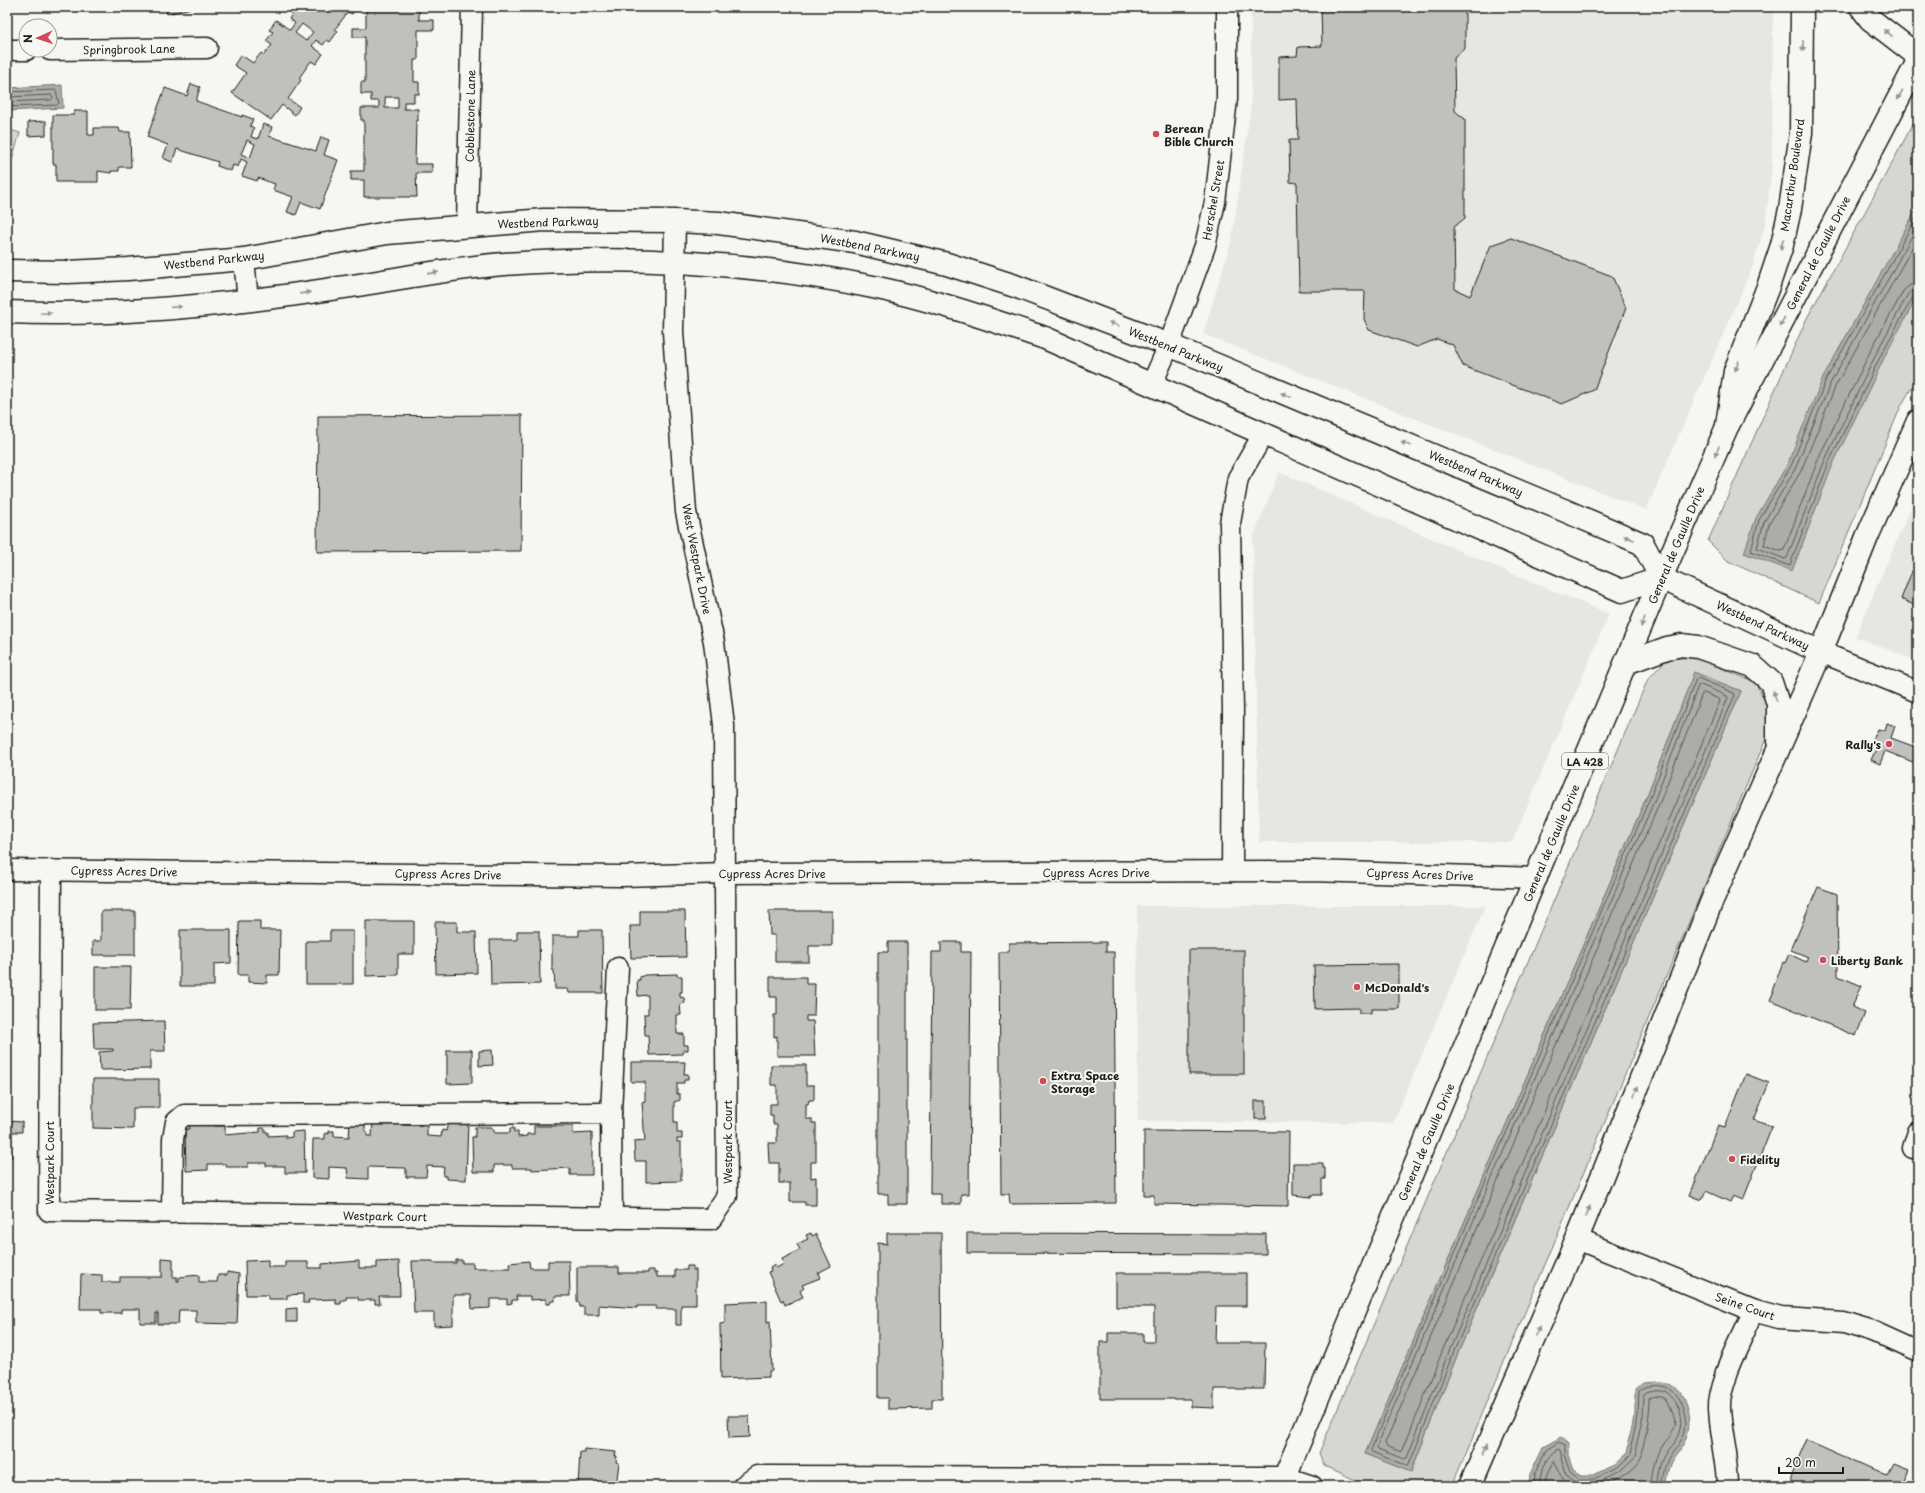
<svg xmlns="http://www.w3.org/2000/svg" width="1925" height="1493" font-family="'Playpen Sans',sans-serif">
<rect width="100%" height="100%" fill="#f6f6f2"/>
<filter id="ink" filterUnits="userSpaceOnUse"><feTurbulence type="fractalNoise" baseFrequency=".025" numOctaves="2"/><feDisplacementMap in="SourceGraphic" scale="8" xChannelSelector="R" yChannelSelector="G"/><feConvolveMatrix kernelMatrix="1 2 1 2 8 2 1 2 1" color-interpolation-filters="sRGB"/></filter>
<g filter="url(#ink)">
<g fill="#e6e6e2">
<polygon points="1251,7 1773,7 1772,166 1765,226 1752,268 1646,510 1203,334 1232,239 1251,105"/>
<polygon points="1279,472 1513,574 1609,614 1512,842 1259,842 1253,538"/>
<polygon points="1918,491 1918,661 1855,637"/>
<polygon points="1137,906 1485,906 1393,1123 1138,1121"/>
</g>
<g fill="#d6d6d2" stroke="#797977" fill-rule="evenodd">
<polygon points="1918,115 1918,377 1901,406 1819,603 1728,561 1708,541 1806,320"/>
<polygon points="7,129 20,133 7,177"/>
<path d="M1694,657L1755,682L1767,705L1768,734L1452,1486H1369L1324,1466L1319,1453L1648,679L1667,659ZM1694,673L1741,691L1458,1353L1411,1472L1365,1454L1647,796Z"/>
</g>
<g fill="#acaca9" stroke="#727271">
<polygon points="62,85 63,108 8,111 7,88"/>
<polygon points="1918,206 1918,295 1887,352 1833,464 1792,571 1744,553 1756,518 1787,465 1823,378"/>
<polygon points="1694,672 1741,691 1458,1353 1411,1472 1365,1454 1647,796"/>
<path d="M1655,1381C1659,1382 1666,1382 1670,1384C1688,1392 1694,1422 1687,1439C1684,1445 1677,1451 1674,1456C1668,1464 1666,1477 1666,1486H1529L1530,1474L1543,1447L1561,1437L1569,1444V1455L1574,1469L1582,1474H1595L1612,1465L1625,1453L1635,1414V1389L1643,1382Z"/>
</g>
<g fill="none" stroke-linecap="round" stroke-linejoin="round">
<g stroke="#565654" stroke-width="1">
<polyline points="7,92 56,90 59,103 57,105 7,107"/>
<polyline points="7,97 51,95 53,98 51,100 7,102"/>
<polyline points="1918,214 1826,380 1791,466 1759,520 1751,551 1787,565 1790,565 1829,462 1883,351 1913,297 1918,294"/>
<polyline points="1918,225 1831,382 1795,469 1764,522 1757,548 1785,559 1787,558 1825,460 1879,348 1908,294 1913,290 1918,289"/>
<polyline points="1918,237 1836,385 1801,471 1769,524 1764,545 1781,551 1784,550 1819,457 1873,346 1904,290 1910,285 1918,283"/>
<polygon points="1698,678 1734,693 1735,695 1454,1351 1409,1465 1407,1466 1372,1452 1371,1450 1383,1420 1650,798 1696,679"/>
<polygon points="1701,685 1727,696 1728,698 1450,1349 1407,1458 1404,1459 1378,1449 1377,1447 1387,1422 1655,799 1698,686"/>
<polygon points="1704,693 1719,699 1720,701 1444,1347 1403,1450 1401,1452 1386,1446 1385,1443 1393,1425 1660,802 1702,694"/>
<path d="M1533,1486L1534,1475L1546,1450L1559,1442L1565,1446V1455L1571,1471L1580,1478H1596L1615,1468L1629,1454L1638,1415L1639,1391C1646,1385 1653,1385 1662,1386C1671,1388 1676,1393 1680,1401C1685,1412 1689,1428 1682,1439C1678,1445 1672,1450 1669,1456C1664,1465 1662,1476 1662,1486"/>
<path d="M1538,1486C1540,1472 1545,1456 1558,1449L1560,1450L1566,1474L1579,1482L1597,1483L1617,1472L1634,1456L1643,1416L1644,1394C1649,1389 1656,1391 1662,1391C1678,1394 1685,1422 1678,1436C1675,1442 1668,1447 1665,1453C1659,1462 1657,1475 1657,1486"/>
<polyline points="1544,1486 1545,1478 1554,1461 1563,1479 1572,1486"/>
<path d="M1604,1486C1616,1480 1629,1473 1637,1462C1645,1452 1650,1411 1650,1398C1654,1396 1660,1396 1665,1398C1668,1401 1669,1405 1671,1409C1682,1433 1665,1434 1658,1453C1654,1464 1651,1474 1651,1486"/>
</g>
</g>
<g fill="#c0c0bd" stroke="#1c1c1c" fill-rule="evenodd">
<polygon points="14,7 67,7 67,11"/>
<polygon points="165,7 195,7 167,14"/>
<path d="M286,7H357L352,14L348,12L335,29L338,31L330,42L327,40L323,45L316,40L312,46L323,54L316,64L311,61L299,78L301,80L288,99L300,107L295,115L282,105L271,120L232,93L246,73L234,65L241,55L253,63L261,53L264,55L272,45L266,41L273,32L269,30L276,20L290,30L295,23L289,19L293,13ZM302,24L313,32L306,41L295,33Z"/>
<path d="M366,7H419V20H434V30H418V60H414V82H419V94H414V102H404V109H418V121H416L415,164H432V173H416L417,197H364V180H351V171H364V120H361V108H379V101H371V94H361V82H365V37H353V28H366ZM385,97H398V108H385Z"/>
<polygon points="1321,7 1465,7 1465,48 1454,58 1455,111 1465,119 1465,218 1454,227 1455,289 1470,296 1491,245 1511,238 1612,276 1626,308 1594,390 1562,404 1463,366 1453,345 1437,339 1417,347 1369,330 1364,319 1365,291 1299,291 1297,183 1290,182 1289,140 1298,140 1297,99 1279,100 1279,57 1297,56 1298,47 1322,46"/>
<path d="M191,84L200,87L196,101L242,117V115L253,119L250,126L254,128L251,137L258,139L263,124L272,127L269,136L316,151L321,137L329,140L324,155L338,160L320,209L301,202L296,215L287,212L293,197L273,190L275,184L258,178L257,181L242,176L247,162L241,159L238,167L233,165L231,171L217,166L218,162L177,149L172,162L163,158L168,145L147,137L165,88L187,96ZM247,140L255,144L250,158L241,154Z"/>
<polygon points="74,111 88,111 88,135 94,135 94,128 119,128 120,132 130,132 131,167 119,167 119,171 111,171 111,173 98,171 98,182 56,182 56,164 53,164 53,115 74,115"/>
<polygon points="46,121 46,135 28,136 28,122"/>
<polygon points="522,415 521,551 317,552 318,416"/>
<polygon points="1912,571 1918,573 1918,607 1901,599"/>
<polygon points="1887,723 1895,726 1891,738 1918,748 1918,764 1885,751 1880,764 1871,760 1876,749 1871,747 1875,734 1876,734 1878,729 1885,731"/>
<polygon points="1818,887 1837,894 1838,976 1862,986 1852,1007 1865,1013 1856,1036 1770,1000 1774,991 1772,991 1783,962 1785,963 1789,954 1806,962 1808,957 1791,950"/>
<polygon points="101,911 135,911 135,955 93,955 93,941 101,941"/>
<polygon points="640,911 685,911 686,957 631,958 630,926 640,926"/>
<polygon points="769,911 832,911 832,946 809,946 809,962 775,962 775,935 770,935"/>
<polygon points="239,921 260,921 260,930 280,930 279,975 267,975 267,983 248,982 248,975 238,975"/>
<polygon points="366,921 414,921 414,954 398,954 398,975 366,976"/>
<polygon points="435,922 457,922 457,932 476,932 477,973 436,974"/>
<polygon points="180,930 231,930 231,963 214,964 214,986 180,986"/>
<polygon points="579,930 602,930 603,993 569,993 568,989 555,989 554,970 552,970 552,936 579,936"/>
<polygon points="330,931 353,931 353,984 306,984 306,941 330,941"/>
<polygon points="517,931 539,931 540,984 491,985 490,940 517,940"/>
<polygon points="888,942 907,942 907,1204 888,1204 888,1194 878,1194 878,952 888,952"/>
<polygon points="941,942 961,942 961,952 971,952 969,1194 961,1194 961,1204 941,1204 941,1194 930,1194 932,952 941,952"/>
<polygon points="1106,942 1106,952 1114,952 1116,1203 1010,1204 1009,1194 1001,1194 999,952 1009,952 1009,943"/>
<rect x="1189" y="950" width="55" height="124"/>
<polygon points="1399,964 1399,1009 1371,1009 1371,1013 1359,1013 1359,1008 1315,1009 1314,965"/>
<polygon points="95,967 131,967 130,1010 95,1010"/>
<polygon points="7,969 10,969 11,989 8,989 10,1028 7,1028"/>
<polygon points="677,974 677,976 682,976 682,992 680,992 680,997 684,998 685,1003 680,1004 681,1015 677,1015 677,1034 684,1034 684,1045 688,1045 688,1050 684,1050 683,1054 649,1055 648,1035 645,1035 644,1014 648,1014 648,995 638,996 637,980 640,980 640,977 645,975"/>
<polygon points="770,977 806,977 806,984 815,984 814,1016 806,1016 806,1021 813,1021 815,1056 777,1056 777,1036 774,1037 774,1015 777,1015 777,997 770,997"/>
<polygon points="164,1021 165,1051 150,1051 150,1069 100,1070 99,1052 113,1051 113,1049 94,1049 93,1023"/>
<polygon points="447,1050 472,1050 472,1083 447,1084"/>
<polygon points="492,1050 493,1065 479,1066 479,1051"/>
<polygon points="631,1062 685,1062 684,1074 688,1074 688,1080 684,1080 684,1083 677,1083 677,1094 680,1094 680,1100 674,1102 674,1122 677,1122 677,1133 682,1133 682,1139 677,1139 677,1142 681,1142 681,1181 646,1182 646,1161 635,1161 634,1142 645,1141 642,1102 645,1101 645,1082 631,1082"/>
<polygon points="771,1065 806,1065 806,1085 814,1085 814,1100 809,1100 808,1104 806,1104 806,1119 812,1119 812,1123 816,1123 816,1162 811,1162 811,1178 816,1177 816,1205 805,1205 805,1202 790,1202 790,1183 779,1183 779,1163 769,1163 768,1143 777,1143 777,1124 773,1124 773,1115 770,1115 770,1104 777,1104 777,1085 771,1085"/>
<polygon points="1746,1074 1769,1083 1754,1120 1772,1127 1743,1200 1733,1196 1730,1202 1706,1191 1702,1200 1690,1195 1718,1125 1725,1127"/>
<polygon points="93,1079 159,1079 159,1108 133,1108 133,1129 93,1128"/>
<rect x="1255" y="1101" width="11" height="18"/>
<polygon points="7,1121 22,1122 22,1132 8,1132 8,1138 12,1138 11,1158 7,1157"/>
<polygon points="212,1122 213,1126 225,1126 225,1135 260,1132 260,1128 265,1128 265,1132 268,1132 268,1136 286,1135 286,1138 292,1137 292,1132 304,1131 305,1173 285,1173 285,1166 266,1166 266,1163 248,1163 248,1167 226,1167 226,1164 208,1164 208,1170 186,1171 185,1129 189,1129 190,1125"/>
<polygon points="373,1122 403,1123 403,1125 427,1126 427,1136 441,1137 442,1130 446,1131 448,1123 468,1123 466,1180 446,1179 446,1176 443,1176 444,1167 427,1166 426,1177 406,1177 406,1168 368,1167 368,1179 348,1178 347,1168 329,1167 329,1179 312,1178 313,1139 325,1139 325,1133 329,1134 329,1131 334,1131 334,1136 349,1137 350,1123 365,1124 365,1131 367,1131 367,1136 372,1136"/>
<polygon points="534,1126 573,1126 573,1134 592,1133 592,1175 570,1175 570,1168 532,1170 532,1168 512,1168 512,1165 494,1165 494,1172 473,1172 472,1137 475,1137 475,1127 492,1127 491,1129 494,1129 494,1133 510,1133 510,1128 514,1128 514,1132 518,1132 518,1137 527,1136 527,1134 534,1134"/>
<polygon points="1144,1131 1289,1132 1288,1206 1154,1204 1154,1195 1144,1195"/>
<polygon points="1293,1163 1323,1163 1323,1168 1325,1168 1325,1179 1322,1179 1322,1195 1311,1195 1311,1197 1293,1195"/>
<polygon points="811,1233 812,1236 816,1234 831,1266 818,1273 820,1278 802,1285 804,1288 800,1291 803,1297 785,1305 783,1300 781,1301 768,1272 771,1271 770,1268 775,1265 776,1268 784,1264 782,1259 800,1250 797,1244 808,1239 806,1235"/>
<polygon points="887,1233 941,1233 942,1399 932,1399 932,1408 888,1409 888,1398 878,1398 878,1243 887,1244"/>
<polygon points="967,1233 1266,1234 1266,1254 967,1253"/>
<polygon points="162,1258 173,1259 173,1277 177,1277 177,1281 179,1281 179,1277 199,1275 199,1282 217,1282 218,1275 227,1275 227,1272 239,1274 237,1324 196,1323 196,1310 179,1310 178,1324 158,1324 158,1313 156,1313 156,1323 140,1323 140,1309 121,1309 121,1313 101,1313 101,1309 80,1309 81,1274 102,1275 102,1282 120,1282 120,1277 162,1277"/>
<polygon points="268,1260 268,1267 285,1267 285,1262 308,1262 308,1268 322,1268 322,1264 359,1261 359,1268 377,1268 377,1262 399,1261 400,1296 379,1296 380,1304 375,1304 375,1300 358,1300 358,1297 346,1297 346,1300 341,1300 341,1304 336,1304 336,1299 308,1300 309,1303 303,1303 303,1294 287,1295 287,1299 268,1299 268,1295 246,1295 245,1261"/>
<polygon points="456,1260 462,1260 462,1263 473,1263 473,1268 510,1268 509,1263 529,1261 530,1268 548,1268 548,1261 569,1261 570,1296 555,1296 555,1301 551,1301 550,1304 546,1304 546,1299 530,1300 530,1296 516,1296 517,1300 512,1300 512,1303 507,1304 507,1299 490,1299 490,1308 472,1309 471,1295 453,1295 453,1325 434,1326 434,1313 414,1313 412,1261 433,1261 433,1263 456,1263"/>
<polygon points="687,1266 693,1266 693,1270 696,1270 696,1305 681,1305 681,1325 676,1325 676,1309 655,1309 656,1306 637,1306 637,1308 599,1305 599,1315 584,1315 584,1307 580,1307 579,1302 577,1302 577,1267 619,1267 619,1273 648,1273 648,1270 654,1270 654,1273 657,1273 657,1277 675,1277 675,1270 687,1270"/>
<polygon points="1116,1273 1246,1273 1246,1306 1216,1306 1215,1343 1265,1343 1264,1389 1214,1389 1214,1408 1191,1407 1191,1399 1100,1399 1100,1342 1108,1342 1108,1333 1143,1333 1143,1342 1154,1342 1154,1307 1116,1307"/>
<polygon points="767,1301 767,1322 770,1321 772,1371 769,1371 769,1377 721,1379 720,1324 725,1323 725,1303"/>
<polygon points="297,1308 297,1322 286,1322 286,1309"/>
<polygon points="728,1416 749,1416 750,1437 729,1438"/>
<polygon points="1807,1439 1886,1474 1892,1463 1907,1469 1903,1480 1918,1486 1787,1486"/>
<polygon points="584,1449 616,1452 615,1456 617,1456 616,1462 619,1463 616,1486 578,1486 580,1452 584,1452"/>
</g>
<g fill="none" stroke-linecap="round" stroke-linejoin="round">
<g stroke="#1c1c1c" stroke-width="23">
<g id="street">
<polyline points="7,50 26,50"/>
<polyline points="50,50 207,48"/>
<polyline points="467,225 472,7"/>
<polyline points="244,259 248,301"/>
<polyline points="1152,384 1169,345 1205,246 1215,202 1227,99 1227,7"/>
<polyline points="1821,652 1918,692"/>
<polyline points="7,870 622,876 726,873 1312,871 1537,878"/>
<polyline points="51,870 49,1211 711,1219 727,1196 724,725 714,642 686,512 673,332 675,221"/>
<polyline points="1232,871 1233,713 1230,523 1238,478 1264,433"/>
<polyline points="1913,1148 1918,1132"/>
<polyline points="172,1213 173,1139 176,1122 184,1115 611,1113"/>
<polyline points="612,1219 611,1113 618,968"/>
<polyline points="1577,1239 1754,1311 1780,1318 1844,1322 1874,1331 1918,1351"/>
<polyline points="743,1486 757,1476 1285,1477 1312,1486"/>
<path d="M1728,1486C1728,1460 1720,1435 1719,1409C1717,1382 1743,1337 1754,1311"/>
</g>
</g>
<g stroke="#1c1c1c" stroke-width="25">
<g id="secondary">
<polyline points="1861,7 1870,19 1918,56"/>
<polyline points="7,271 68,272 128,269 244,259 387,233 544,220 675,221 719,223 855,242 947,264 1015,286 1169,345 1561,509 1643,544 1661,578 1821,652"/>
<path d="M7,312C117,317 230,305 338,288C394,280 449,268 505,264C628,255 752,262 873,287C931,299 988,319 1045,338L1622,591L1661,578"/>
<polyline points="1727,425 1735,371 1769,284 1782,245 1790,209 1801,133 1802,7"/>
</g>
</g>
<g stroke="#1c1c1c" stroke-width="25">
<g id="primary">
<polyline points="1626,663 1667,648 1682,645 1698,647 1753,666 1771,682 1778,704 1778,741"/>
<polyline points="1281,1486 1661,578 1726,429 1918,61"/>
<polyline points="1470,1486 1577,1239 1713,898 1821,652 1867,537 1918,421"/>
</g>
</g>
<use href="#street" stroke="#f6f6f2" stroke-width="20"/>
<use href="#secondary" stroke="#f6f6f2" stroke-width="22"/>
<use href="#primary" stroke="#f6f6f2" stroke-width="22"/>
</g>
<defs><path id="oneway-solid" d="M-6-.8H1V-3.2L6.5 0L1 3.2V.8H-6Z"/></defs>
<g fill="#949492">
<use href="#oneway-solid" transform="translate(1888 33) rotate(-142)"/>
<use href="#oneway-solid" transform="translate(1803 46) rotate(90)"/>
<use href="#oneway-solid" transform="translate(1900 95) rotate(117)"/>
<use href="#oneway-solid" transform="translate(1782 244) rotate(105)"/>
<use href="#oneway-solid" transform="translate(433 273) rotate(-8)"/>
<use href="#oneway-solid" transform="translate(305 293) rotate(-8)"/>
<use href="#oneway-solid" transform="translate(176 307) rotate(-4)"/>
<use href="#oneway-solid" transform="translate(46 313) rotate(-2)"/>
<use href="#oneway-solid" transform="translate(1782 322) rotate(117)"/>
<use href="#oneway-solid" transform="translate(1114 324) rotate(-159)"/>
<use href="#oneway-solid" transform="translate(1737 366) rotate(110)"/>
<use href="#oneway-solid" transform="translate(1286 395) rotate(-157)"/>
<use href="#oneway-solid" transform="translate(1406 444) rotate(-157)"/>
<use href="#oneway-solid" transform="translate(1717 451) rotate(114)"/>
<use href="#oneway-solid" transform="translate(1629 538) rotate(-157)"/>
<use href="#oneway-solid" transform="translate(1643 622) rotate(112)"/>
<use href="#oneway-solid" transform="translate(1775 696) rotate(-108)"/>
<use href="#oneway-solid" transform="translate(1636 1091) rotate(-68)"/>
<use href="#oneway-solid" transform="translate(1588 1211) rotate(-68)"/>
<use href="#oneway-solid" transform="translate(1537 1331) rotate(-66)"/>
<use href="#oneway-solid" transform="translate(1485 1450) rotate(-66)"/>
</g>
</g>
<g fill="#d1495b" stroke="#f6f6f2" stroke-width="1.5">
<circle cx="1156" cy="134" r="4"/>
<circle cx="1889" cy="744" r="4"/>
<circle cx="1823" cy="960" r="4"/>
<circle cx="1357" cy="987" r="4"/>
<circle cx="1043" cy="1081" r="4"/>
<circle cx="1732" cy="1159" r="4"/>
</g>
<g text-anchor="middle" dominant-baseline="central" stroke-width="4" stroke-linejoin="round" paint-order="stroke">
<rect fill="#f6f6f2" stroke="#5d5d5c" stroke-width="1" x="1562" y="753" width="46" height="16" rx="3"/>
<g font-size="10" font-weight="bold" fill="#1c1c1c">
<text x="1585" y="761">LA 428</text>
</g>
<g font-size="11" fill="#1c1c1c" stroke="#f6f6f2">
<text transform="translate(129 49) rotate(-1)">Springbrook Lane</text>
<text transform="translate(470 116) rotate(-89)">Cobblestone Lane</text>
<text transform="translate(1792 175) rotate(-82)">Macarthur Boulevard</text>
<text transform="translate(1213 200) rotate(-80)">Herschel Street</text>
<text transform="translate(548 222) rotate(-2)">Westbend Parkway</text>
<text transform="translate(870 247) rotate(11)">Westbend Parkway</text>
<text transform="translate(1818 253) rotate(-63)">General de Gaulle Drive</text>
<text transform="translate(214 260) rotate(-6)">Westbend Parkway</text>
<text transform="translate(1176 349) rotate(22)">Westbend Parkway</text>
<text transform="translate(1476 473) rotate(23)">Westbend Parkway</text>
<text transform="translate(1676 545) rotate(-67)">General de Gaulle Drive</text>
<text transform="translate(697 559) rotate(79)">West Westpark Drive</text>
<text transform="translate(1763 625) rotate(25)">Westbend Parkway</text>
<text transform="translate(1551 843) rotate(-67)">General de Gaulle Drive</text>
<text transform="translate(124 871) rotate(1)">Cypress Acres Drive</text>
<text x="1096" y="872">Cypress Acres Drive</text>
<text x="772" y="873">Cypress Acres Drive</text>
<text transform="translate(448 874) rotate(1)">Cypress Acres Drive</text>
<text transform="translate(1420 874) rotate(2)">Cypress Acres Drive</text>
<text transform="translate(727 1142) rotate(-90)">Westpark Court</text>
<text transform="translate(1426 1142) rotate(-67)">General de Gaulle Drive</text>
<text transform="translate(49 1163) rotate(-90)">Westpark Court</text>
<text transform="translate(385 1216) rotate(1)">Westpark Court</text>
<text transform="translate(1745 1306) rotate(19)">Seine Court</text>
</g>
<g font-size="11" font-weight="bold" fill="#1c1c1c" stroke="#f6f6f2" text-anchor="start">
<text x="1164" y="128">Berean<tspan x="1164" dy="13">Bible Church</tspan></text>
<text x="1881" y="744" text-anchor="end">Rally's</text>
<text x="1831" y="960">Liberty Bank</text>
<text x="1365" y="987">McDonald's</text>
<text x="1051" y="1075">Extra Space<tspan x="1051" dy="13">Storage</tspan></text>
<text x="1740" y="1159">Fidelity</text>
</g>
</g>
<rect width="1925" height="1493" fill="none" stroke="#f6f6f2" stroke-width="24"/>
<rect x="12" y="12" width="1901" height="1469" fill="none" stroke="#1c1c1c" stroke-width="1.5" filter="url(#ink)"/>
<g transform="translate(38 38) rotate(267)"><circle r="19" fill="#f6f6f2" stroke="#9f9f9c"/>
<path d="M0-3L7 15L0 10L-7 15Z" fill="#d1495b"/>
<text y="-6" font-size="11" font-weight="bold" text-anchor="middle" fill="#1c1c1c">N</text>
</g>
<path d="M1779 1467v6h64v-6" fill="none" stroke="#1c1c1c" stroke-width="2"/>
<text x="1785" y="1467" font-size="12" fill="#1c1c1c" stroke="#f6f6f2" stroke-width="3" paint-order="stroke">20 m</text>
</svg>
